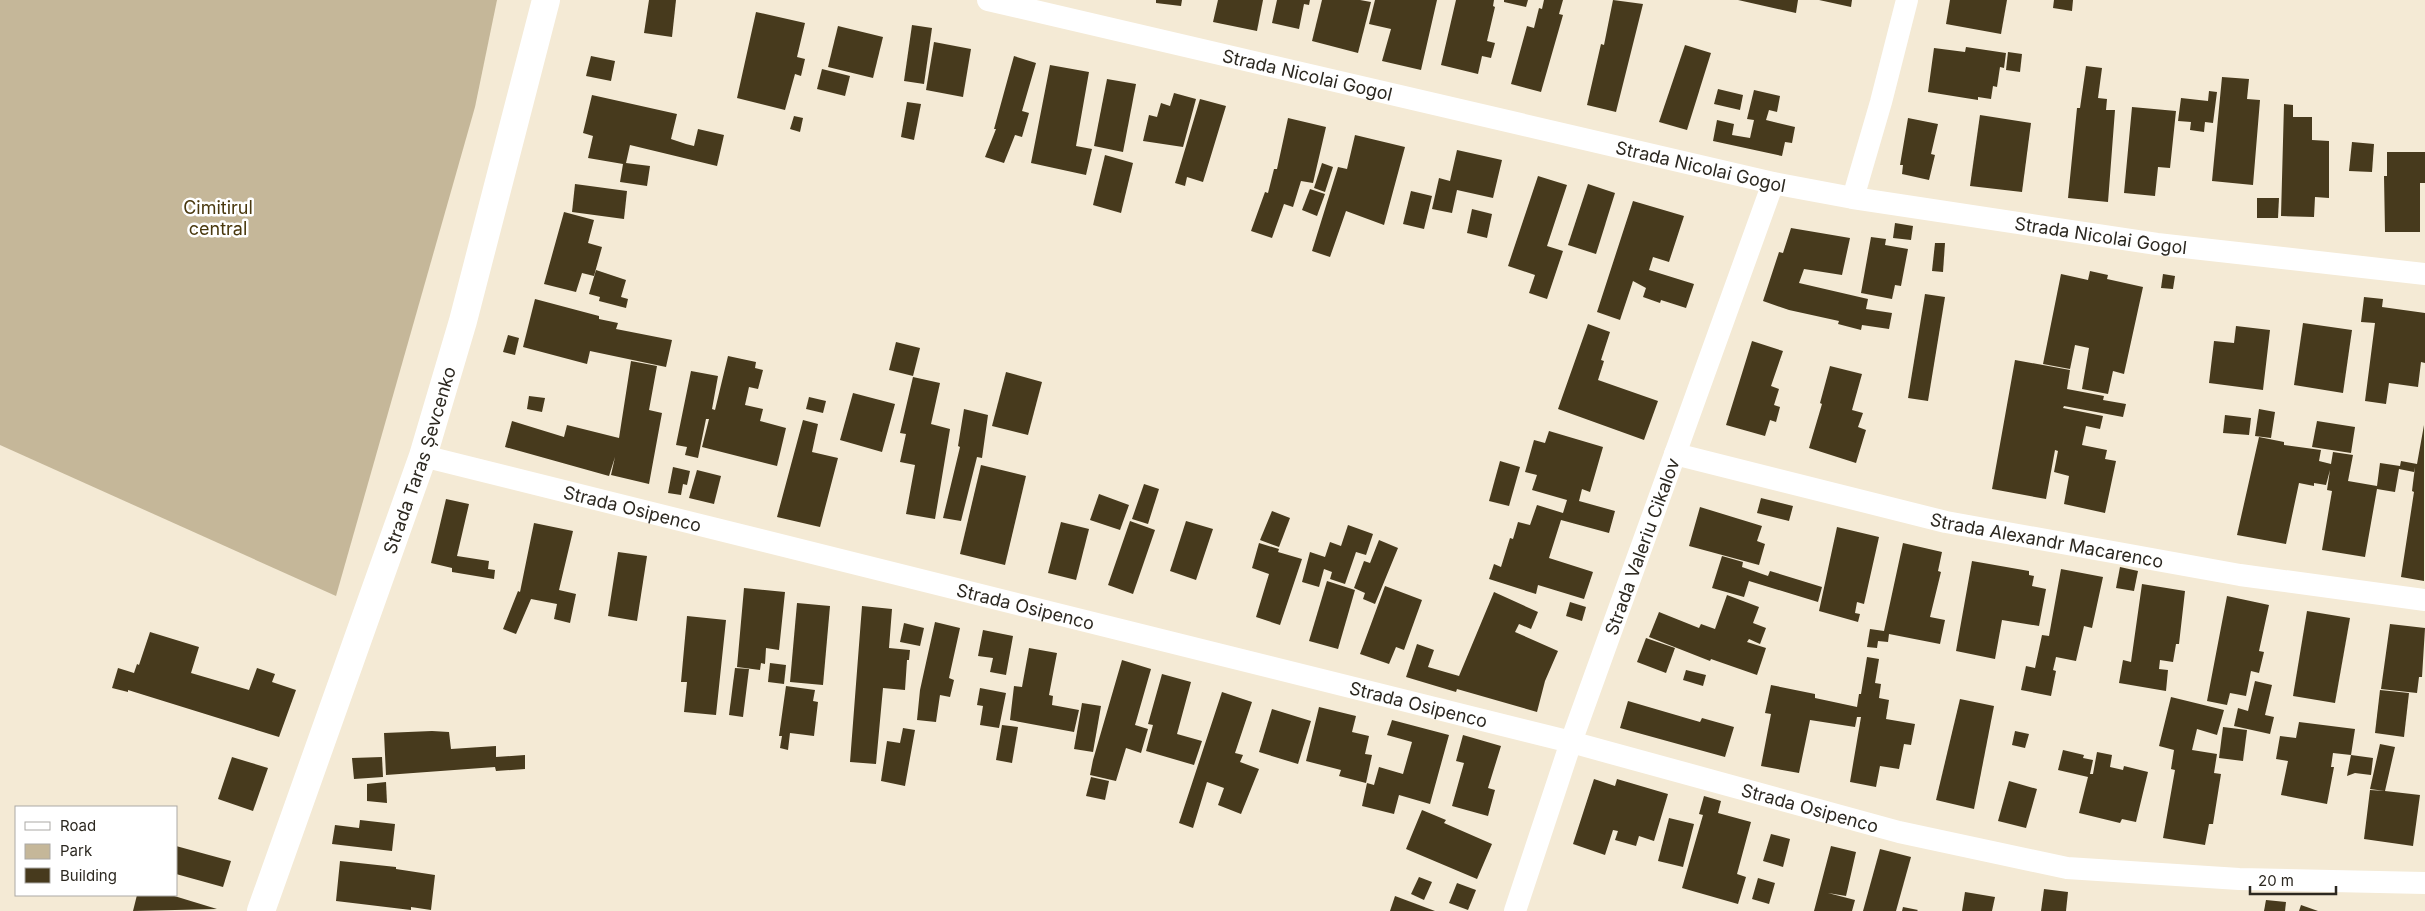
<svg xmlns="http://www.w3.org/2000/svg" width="2425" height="911" font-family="Inter,sans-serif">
<rect width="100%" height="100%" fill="#f4ead5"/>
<polygon fill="#c5b799" points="0,0 497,0 475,107 336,596 0,445"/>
<g fill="#473a1d">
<polygon points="649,0 676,0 672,37 644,33"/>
<polygon points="1156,0 1182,0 1181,6 1156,3"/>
<polygon points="1218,0 1263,0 1257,31 1213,22"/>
<polygon points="1277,0 1310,0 1309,5 1304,4 1299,29 1272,23"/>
<polygon points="1322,0 1360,0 1371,2 1358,53 1312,41"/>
<polygon points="1375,0 1437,0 1421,70 1382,61 1391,29 1369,24"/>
<polygon points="1456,0 1494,0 1493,6 1495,7 1487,41 1495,43 1491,58 1482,56 1478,74 1441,65"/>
<polygon points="1504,0 1528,0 1526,7 1504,2"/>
<polygon points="1544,0 1563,0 1559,14 1563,15 1541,92 1511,84 1527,26 1534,28 1539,8 1542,9"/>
<polygon points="1613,0 1643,4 1616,112 1587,105 1601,44 1604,45"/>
<polygon points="1738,0 1798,0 1796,13"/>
<polygon points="1819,0 1852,0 1851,7"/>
<polygon points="1950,0 2007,0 2001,34 1946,24"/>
<polygon points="2054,0 2073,0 2072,11 2053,8"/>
<polygon points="756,12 805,23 797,57 805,59 801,76 795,74 785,110 737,98"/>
<polygon points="912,25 932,28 924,84 904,81"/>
<polygon points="838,26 883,37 873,78 828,67"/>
<polygon points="934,42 971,49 963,97 926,90"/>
<polygon points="1685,45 1711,53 1687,130 1659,122"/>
<polygon points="1966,47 2006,53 2004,68 2000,67 1997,87 1993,86 1991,99 1978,97 1978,100 1928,92 1934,48 1965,52"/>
<polygon points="2008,52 2022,54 2020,72 2006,70"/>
<polygon points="591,56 615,61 611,81 586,76"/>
<polygon points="1014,56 1036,63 1022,111 1029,113 1022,137 1015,135 1004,163 985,157 996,129 994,129"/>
<polygon points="1050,65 1089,72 1076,146 1092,149 1086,175 1031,163"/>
<polygon points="2086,66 2102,68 2098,98 2107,99 2106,110 2115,110 2108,202 2068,198 2077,108 2080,108"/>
<polygon points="822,69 850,76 845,96 817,89"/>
<polygon points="2222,77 2249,79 2247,99 2260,100 2253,185 2212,181"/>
<polygon points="1107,79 1136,84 1123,152 1094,146"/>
<polygon points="1718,89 1743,95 1740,110 1714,104"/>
<polygon points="1754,90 1780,96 1777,112 1769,110 1766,120 1795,127 1792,143 1785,142 1782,156 1713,141 1717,120 1734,124 1732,135 1750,138 1754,120 1747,119"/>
<polygon points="2209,91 2217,92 2213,123 2205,122 2204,132 2190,130 2191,122 2178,121 2181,98 2208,101"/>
<polygon points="1174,93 1196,99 1183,147 1143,141 1149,115 1157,117 1161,103 1170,106"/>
<polygon points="592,95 677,114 671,139 686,144 694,146 698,129 724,135 717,166 630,145 626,163 650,166 647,186 620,182 623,164 588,158 593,136 583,133"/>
<polygon points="1200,99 1226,106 1203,182 1187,177 1185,186 1175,183"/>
<polygon points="907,102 921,104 914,140 901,137"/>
<polygon points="2284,104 2293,105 2293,117 2312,117 2312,140 2329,141 2329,198 2315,197 2314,217 2281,216"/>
<polygon points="2132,107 2176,111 2170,168 2158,167 2155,196 2124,193"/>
<polygon points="1980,115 2031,123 2022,192 1970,186"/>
<polygon points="794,116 803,118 800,132 790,129"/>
<polygon points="1288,118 1326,127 1313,183 1301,181 1293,207 1284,204 1272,238 1251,231 1265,192 1268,193 1274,169 1277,169"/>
<polygon points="1908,118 1938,124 1931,154 1935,155 1929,180 1902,174 1903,165 1900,165"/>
<polygon points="1355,135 1405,147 1384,225 1346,211 1330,257 1312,251 1338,167 1347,169"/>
<polygon points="2352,142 2374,144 2372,172 2349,171"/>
<polygon points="1457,150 1502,160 1493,198 1457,190 1452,213 1432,209 1439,178 1450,181"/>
<polygon points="2387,152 2425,152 2425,183 2420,183 2420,232 2385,232 2384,176 2387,176"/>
<polygon points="1105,155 1133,163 1121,213 1093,205"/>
<polygon points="1322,163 1333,167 1325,192 1314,188"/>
<polygon points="1538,176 1567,185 1547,246 1563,251 1547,299 1529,293 1535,275 1508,266"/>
<polygon points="575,184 627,191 624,219 572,212"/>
<polygon points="1588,184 1615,193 1596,254 1568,245"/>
<polygon points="1310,189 1325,194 1317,216 1302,210"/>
<polygon points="1411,191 1432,196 1424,229 1403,224"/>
<polygon points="2257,198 2279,198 2278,218 2257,218"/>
<polygon points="1633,201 1684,216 1669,262 1653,257 1649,270 1694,284 1686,308 1661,300 1660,303 1643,297 1646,288 1633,281 1620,320 1597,312"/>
<polygon points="1472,209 1492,214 1487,238 1467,233"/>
<polygon points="564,212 594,220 588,243 602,247 594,276 582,273 576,292 544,284"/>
<polygon points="1895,223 1913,226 1911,240 1893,238"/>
<polygon points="1791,228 1850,238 1842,275 1804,269 1799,283 1868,299 1866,309 1892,313 1889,329 1862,325 1861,330 1838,324 1839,321 1789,310 1763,301 1779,252 1783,253"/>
<polygon points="1871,237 1886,239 1885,245 1908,249 1901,286 1895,285 1892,299 1861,293"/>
<polygon points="1935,243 1945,243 1943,272 1932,271"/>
<polygon points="596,270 626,280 621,297 628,299 626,308 599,301 600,297 589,294"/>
<polygon points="2090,271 2108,275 2107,279 2143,287 2124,374 2113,371 2108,394 2082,389 2089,348 2075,345 2070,369 2043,364 2061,274 2088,280"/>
<polygon points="2163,274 2175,276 2173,289 2161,288"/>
<polygon points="1925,294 1945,297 1928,401 1908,398"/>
<polygon points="2364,297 2383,299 2382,307 2425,313 2425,363 2421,362 2418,387 2389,383 2386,404 2365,401 2375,323 2361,322"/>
<polygon points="535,299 599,316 599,319 618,323 616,329 672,340 666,367 590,351 587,364 523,347"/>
<polygon points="2303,323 2352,330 2343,393 2294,385"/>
<polygon points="1588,324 1610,332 1601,360 1604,361 1598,380 1658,401 1644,440 1558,409"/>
<polygon points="2236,326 2270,330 2263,390 2209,383 2214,341 2234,343"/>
<polygon points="508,335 519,338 515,355 503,352"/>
<polygon points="1752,341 1783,351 1771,386 1779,389 1774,405 1780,407 1776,422 1770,420 1765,436 1726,425"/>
<polygon points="896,342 920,348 913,376 889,370"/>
<polygon points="728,356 756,362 755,368 763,370 758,389 749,387 745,405 763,409 760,421 786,428 777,466 702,447 709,419 706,419 698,458 685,455 687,447 676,445 691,371 718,376 712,409 715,410"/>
<polygon points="2015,360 2070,370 2067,389 2104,396 2103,400 2126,404 2123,417 2064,406 2063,408 2103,416 2100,429 2086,426 2082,445 2107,450 2105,459 2116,461 2105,513 2064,504 2069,476 2054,472 2058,451 2055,450 2046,499 1992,489"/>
<polygon points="631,361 657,366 649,410 662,413 649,484 611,475 615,457 609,476 505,447 512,421 564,437 567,425 619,438"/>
<polygon points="1830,366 1862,374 1852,410 1863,413 1858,427 1866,430 1856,463 1809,448 1822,404 1820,403"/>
<polygon points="1006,372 1042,382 1028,435 992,426"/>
<polygon points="913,377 940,383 931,424 950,429 935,519 906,514 915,465 900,462 906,434 900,433"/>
<polygon points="853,393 895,404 882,452 840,440"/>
<polygon points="529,396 545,398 542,412 527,409"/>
<polygon points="809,397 826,401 823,413 806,409"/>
<polygon points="964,409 988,415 982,458 977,457 961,521 943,518 960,447 958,446"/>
<polygon points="2259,409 2275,412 2271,438 2255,436"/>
<polygon points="2225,415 2251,418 2249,435 2223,433"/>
<polygon points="803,420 818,424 812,452 838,458 820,527 777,517"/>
<polygon points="2317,421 2355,427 2351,453 2312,447"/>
<polygon points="2424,425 2424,581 2401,577 2414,492 2412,491 2415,467 2414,472 2399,469 2395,492 2377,489 2365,557 2322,550 2332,491 2327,490 2330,470 2326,485 2314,483 2314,486 2299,483 2286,544 2237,535 2259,437 2284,442 2284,445 2321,450 2319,461 2331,464 2333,452 2353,455 2348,481 2377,486 2380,463 2400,466 2401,461 2417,464"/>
<polygon points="1549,431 1603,447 1590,492 1582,489 1579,501 1615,511 1609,533 1561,520 1549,558 1593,572 1584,599 1538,585 1536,594 1489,579 1494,564 1501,567 1510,538 1513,539 1518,522 1530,525 1537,505 1563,513 1567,500 1532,490 1537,475 1525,472 1534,440 1545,443"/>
<polygon points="1500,461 1520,467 1509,506 1489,501"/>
<polygon points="981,465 1026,476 1005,565 960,554"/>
<polygon points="673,467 690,471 687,485 683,484 681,495 668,493"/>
<polygon points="697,470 721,476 714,504 689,498"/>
<polygon points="1144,484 1159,489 1148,524 1132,519"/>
<polygon points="1099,494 1129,505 1120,530 1090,520"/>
<polygon points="1761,498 1793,506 1789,521 1757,513"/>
<polygon points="446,499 469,504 457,556 489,561 488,569 495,570 494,579 452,572 452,568 431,563"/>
<polygon points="1700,507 1762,526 1757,541 1765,544 1759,565 1689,546"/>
<polygon points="1272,511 1290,518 1279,547 1260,540"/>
<polygon points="1130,521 1155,530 1133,594 1108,585"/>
<polygon points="1186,521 1213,529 1196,580 1170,571"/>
<polygon points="1061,522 1089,529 1076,580 1048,573"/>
<polygon points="534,523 573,531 559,590 576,594 570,623 554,619 557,604 531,599 516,634 503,629 518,591 520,592"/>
<polygon points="1348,525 1373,534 1366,555 1356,552 1345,584 1330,579 1332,572 1324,569 1319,587 1302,582 1310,552 1325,557 1330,542 1341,546"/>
<polygon points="1837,527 1879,537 1864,604 1857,602 1855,613 1860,614 1858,622 1819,611"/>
<polygon points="1379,540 1398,548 1375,604 1363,599 1365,593 1354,588 1364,561 1370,563"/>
<polygon points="1259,543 1279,549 1278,552 1302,559 1280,625 1256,617 1269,574 1252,568"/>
<polygon points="1903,543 1942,552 1938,571 1941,572 1930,617 1945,620 1940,644 1889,634 1888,642 1878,641 1877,648 1867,647 1870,629 1884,631"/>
<polygon points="618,552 647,556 637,621 608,616"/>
<polygon points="1722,556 1743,562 1742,567 1768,576 1770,571 1822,587 1818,602 1749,581 1744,597 1712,588"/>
<polygon points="1972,561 2029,571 2029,575 2034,576 2032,586 2046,589 2039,626 2002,620 1995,659 1956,651"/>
<polygon points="2120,567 2138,571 2134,591 2116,588"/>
<polygon points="2061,569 2103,577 2092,628 2084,626 2076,661 2056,657 2053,670 2056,671 2051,696 2021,690 2026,666 2035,668 2042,635 2049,636"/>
<polygon points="1327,581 1355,590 1338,649 1309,641"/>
<polygon points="2142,584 2185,591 2179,644 2176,644 2173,662 2160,660 2159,669 2168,670 2166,691 2119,683 2123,660 2131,662"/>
<polygon points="1385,586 1422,600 1404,650 1396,647 1389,664 1360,654"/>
<polygon points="744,588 785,592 779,650 766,648 765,664 761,663 760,670 737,667"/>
<polygon points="1494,592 1538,612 1531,629 1519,624 1515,632 1558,651 1545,681 1537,712 1457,689 1456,692 1406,677 1417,644 1434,650 1428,667 1459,676"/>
<polygon points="1727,595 1759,607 1753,623 1766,628 1760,644 1749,639 1747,642 1766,648 1757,675 1711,659 1710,661 1649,637 1659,612 1699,628 1701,624 1715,629"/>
<polygon points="2227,596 2269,605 2259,651 2264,652 2259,673 2251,671 2246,696 2230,693 2227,705 2207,701"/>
<polygon points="1570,602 1586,607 1582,621 1566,616"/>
<polygon points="797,603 830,606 823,685 790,682"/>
<polygon points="862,606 892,609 889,648 910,650 909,660 907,660 905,690 883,688 876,764 850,762"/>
<polygon points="2307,611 2350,618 2335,703 2293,696"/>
<polygon points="687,616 726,620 716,715 684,712 687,682 681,682"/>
<polygon points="935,622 960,628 949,678 954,680 950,697 940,695 936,722 917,720 920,690"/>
<polygon points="904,623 924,628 920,646 900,642"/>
<polygon points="2390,624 2425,628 2422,677 2419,677 2417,693 2381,689"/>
<polygon points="983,630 1013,636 1006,675 990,672 993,658 978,656"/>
<polygon points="150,632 199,647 191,673 249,690 257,668 275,674 272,682 296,690 279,737 128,690 128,692 112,688 118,668 134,673 137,664 139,665"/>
<polygon points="1646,638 1675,648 1666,673 1637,662"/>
<polygon points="1029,648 1057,653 1049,695 1053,696 1052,705 1079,710 1074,732 1010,720 1014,686 1022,687"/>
<polygon points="1867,657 1879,659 1875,683 1881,684 1879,698 1889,700 1886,719 1915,724 1911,745 1904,744 1899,769 1880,766 1876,787 1850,782 1861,717 1857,717 1855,727 1810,720 1799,773 1761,766 1771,714 1765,713 1771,685 1815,694 1815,698 1857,707 1859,694 1861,694"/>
<polygon points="1122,660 1151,669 1135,725 1148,729 1141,753 1126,748 1116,781 1090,775 1093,760"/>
<polygon points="770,663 786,665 784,684 768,682"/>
<polygon points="735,668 749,669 743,717 729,715"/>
<polygon points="1686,670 1706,675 1703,686 1683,680"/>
<polygon points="1162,674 1191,682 1177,734 1202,741 1194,765 1146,751 1153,725 1148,724"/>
<polygon points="2255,681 2272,685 2265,715 2274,717 2270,734 2234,726 2238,708 2248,711"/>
<polygon points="786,686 815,690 813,701 818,702 814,736 790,733 788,750 780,748 782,736 779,736"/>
<polygon points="980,688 1006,693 999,728 980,725 983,706 977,705"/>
<polygon points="2380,690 2409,693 2404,737 2375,733"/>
<polygon points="1222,692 1252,702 1235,753 1243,755 1240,762 1259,769 1241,814 1218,805 1224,788 1207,782 1193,828 1179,823"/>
<polygon points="2171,697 2224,710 2217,735 2197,729 2192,750 2217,754 2214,773 2221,774 2213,824 2209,824 2205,845 2163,838 2175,770 2171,769 2174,750 2159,746"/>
<polygon points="1960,699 1994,706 1974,809 1936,800"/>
<polygon points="1628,701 1700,722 1702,718 1734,727 1725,757 1620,728"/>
<polygon points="1082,703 1101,706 1093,752 1074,749"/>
<polygon points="1319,707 1356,716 1352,732 1369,736 1365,754 1372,755 1366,783 1339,776 1341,770 1306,761"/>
<polygon points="1272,709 1311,721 1298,764 1259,752"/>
<polygon points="1392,720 1449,735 1430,804 1399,795 1394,814 1362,806 1367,783 1374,785 1379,767 1403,774 1412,742 1387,735"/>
<polygon points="2299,722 2355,729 2351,755 2333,753 2331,767 2334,767 2327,804 2281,795 2288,761 2276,759 2280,736 2296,738"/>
<polygon points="1002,725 1018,727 1012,763 996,760"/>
<polygon points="2223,727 2247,730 2243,761 2219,758"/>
<polygon points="903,728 915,730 905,786 881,781 887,741 900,743"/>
<polygon points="432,731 449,732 451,749 496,746 496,757 525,755 525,769 496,771 495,767 386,775 384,733"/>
<polygon points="2015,731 2029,734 2025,748 2012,745"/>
<polygon points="1463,735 1501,746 1488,788 1495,790 1488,816 1452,806 1464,763 1456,761"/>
<polygon points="2380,744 2395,747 2385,791 2420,795 2413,846 2364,839 2370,790 2385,791 2370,789"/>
<polygon points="2063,750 2084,755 2083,758 2093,760 2090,774 2093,774 2097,752 2112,755 2110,767 2123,770 2124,766 2148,772 2136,822 2122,819 2120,823 2079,813 2088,777 2058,770"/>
<polygon points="2351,755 2373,758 2371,775 2355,773 2347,776"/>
<polygon points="232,757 268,768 253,811 218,799"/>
<polygon points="382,757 383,777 354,779 352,758"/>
<polygon points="1091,777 1109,781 1105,800 1086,796"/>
<polygon points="1594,779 1615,786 1617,779 1668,794 1654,841 1639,836 1636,846 1615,840 1618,831 1613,830 1605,855 1573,844"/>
<polygon points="2009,781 2037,789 2026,828 1998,821"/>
<polygon points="386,782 387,803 367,801 367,784"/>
<polygon points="1704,796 1721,801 1718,813 1751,822 1737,874 1746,877 1738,904 1682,888 1703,815 1699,814"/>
<polygon points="1422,810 1446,820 1444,823 1492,844 1477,879 1406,849"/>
<polygon points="1669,818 1694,824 1683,867 1658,861"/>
<polygon points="360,820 395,824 392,851 332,844 335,825 359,828"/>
<polygon points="1771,834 1790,839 1783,867 1763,861"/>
<polygon points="176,846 231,861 223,887 176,874"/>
<polygon points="1831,846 1856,852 1846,896 1828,893 1855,900 1852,911 1814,911"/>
<polygon points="1880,849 1911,857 1896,911 1863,911"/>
<polygon points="340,861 396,867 396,869 435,875 431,910 411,907 411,910 336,901"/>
<polygon points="1419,877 1432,882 1424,900 1411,894"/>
<polygon points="1758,878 1775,883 1769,904 1752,899"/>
<polygon points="1457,883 1476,890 1468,910 1449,903"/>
<polygon points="2044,889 2068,892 2066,911 2041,911"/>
<polygon points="1965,892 1995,897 1992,911 1962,911"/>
<polygon points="137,895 171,895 217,909 133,911"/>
<polygon points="1395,896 1435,911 1390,911"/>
<polygon points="2266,900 2286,902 2285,911 2264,911"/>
<polygon points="2301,905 2318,911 2299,911"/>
<polygon points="1903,907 1918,910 1917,911 1902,911"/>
</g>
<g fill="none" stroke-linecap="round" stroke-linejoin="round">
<g stroke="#fff" stroke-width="22">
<path id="s1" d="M988,0L1773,183L1853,198L2157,244L2425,274"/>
<polyline points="1853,198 1881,102 1907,0"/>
<path id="s2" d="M1675,454L1946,522L2240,575L2425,600"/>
<path id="s3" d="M423,456L1571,742L1899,832L2067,868L2239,879L2425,883"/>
<path id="s4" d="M1515,911L1571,742L1773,183"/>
</g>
<path stroke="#fff" stroke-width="28" id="s5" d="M261,911L423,456L463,321L546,0"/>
</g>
<g text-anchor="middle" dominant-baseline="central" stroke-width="5" stroke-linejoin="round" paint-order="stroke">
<g font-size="18" fill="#2c2820" stroke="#fff">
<text stroke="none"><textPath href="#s1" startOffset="328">Strada Nicolai Gogol</textPath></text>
<text stroke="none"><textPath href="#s1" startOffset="732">Strada Nicolai Gogol</textPath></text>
<text stroke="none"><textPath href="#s1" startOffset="1138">Strada Nicolai Gogol</textPath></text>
<text stroke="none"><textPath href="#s5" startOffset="478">Strada Taras Șevcenko</textPath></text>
<text stroke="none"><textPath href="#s3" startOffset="216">Strada Osipenco</textPath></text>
<text stroke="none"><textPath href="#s2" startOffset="382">Strada Alexandr Macarenco</textPath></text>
<text stroke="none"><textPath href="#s4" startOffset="386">Strada Valeriu Cikalov</textPath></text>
<text stroke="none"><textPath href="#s3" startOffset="621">Strada Osipenco</textPath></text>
<text stroke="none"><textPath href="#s3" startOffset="1026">Strada Osipenco</textPath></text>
<text stroke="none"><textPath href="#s3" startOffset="1431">Strada Osipenco</textPath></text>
</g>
<g font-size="18" fill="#49380e" stroke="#fff">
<text x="218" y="207">Cimitirul<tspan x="218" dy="21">central</tspan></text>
</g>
</g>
<rect x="15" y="806" width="162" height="90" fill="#ffffff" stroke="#aba9a6"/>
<rect x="25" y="822" width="25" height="8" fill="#ffffff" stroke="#aba9a6"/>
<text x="60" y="831" font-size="15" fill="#2c2820">Road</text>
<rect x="25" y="844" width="25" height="15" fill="#c5b799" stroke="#aba9a6"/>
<text x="60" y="856" font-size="15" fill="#2c2820">Park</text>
<rect x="25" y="868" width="25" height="15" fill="#473a1d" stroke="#aba9a6"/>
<text x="60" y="881" font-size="15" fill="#2c2820">Building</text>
<path d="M2250 886v8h86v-8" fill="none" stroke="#2c2820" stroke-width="2.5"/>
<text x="2258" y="886" font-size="15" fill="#2c2820" stroke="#ffffff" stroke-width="4" paint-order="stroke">20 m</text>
</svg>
